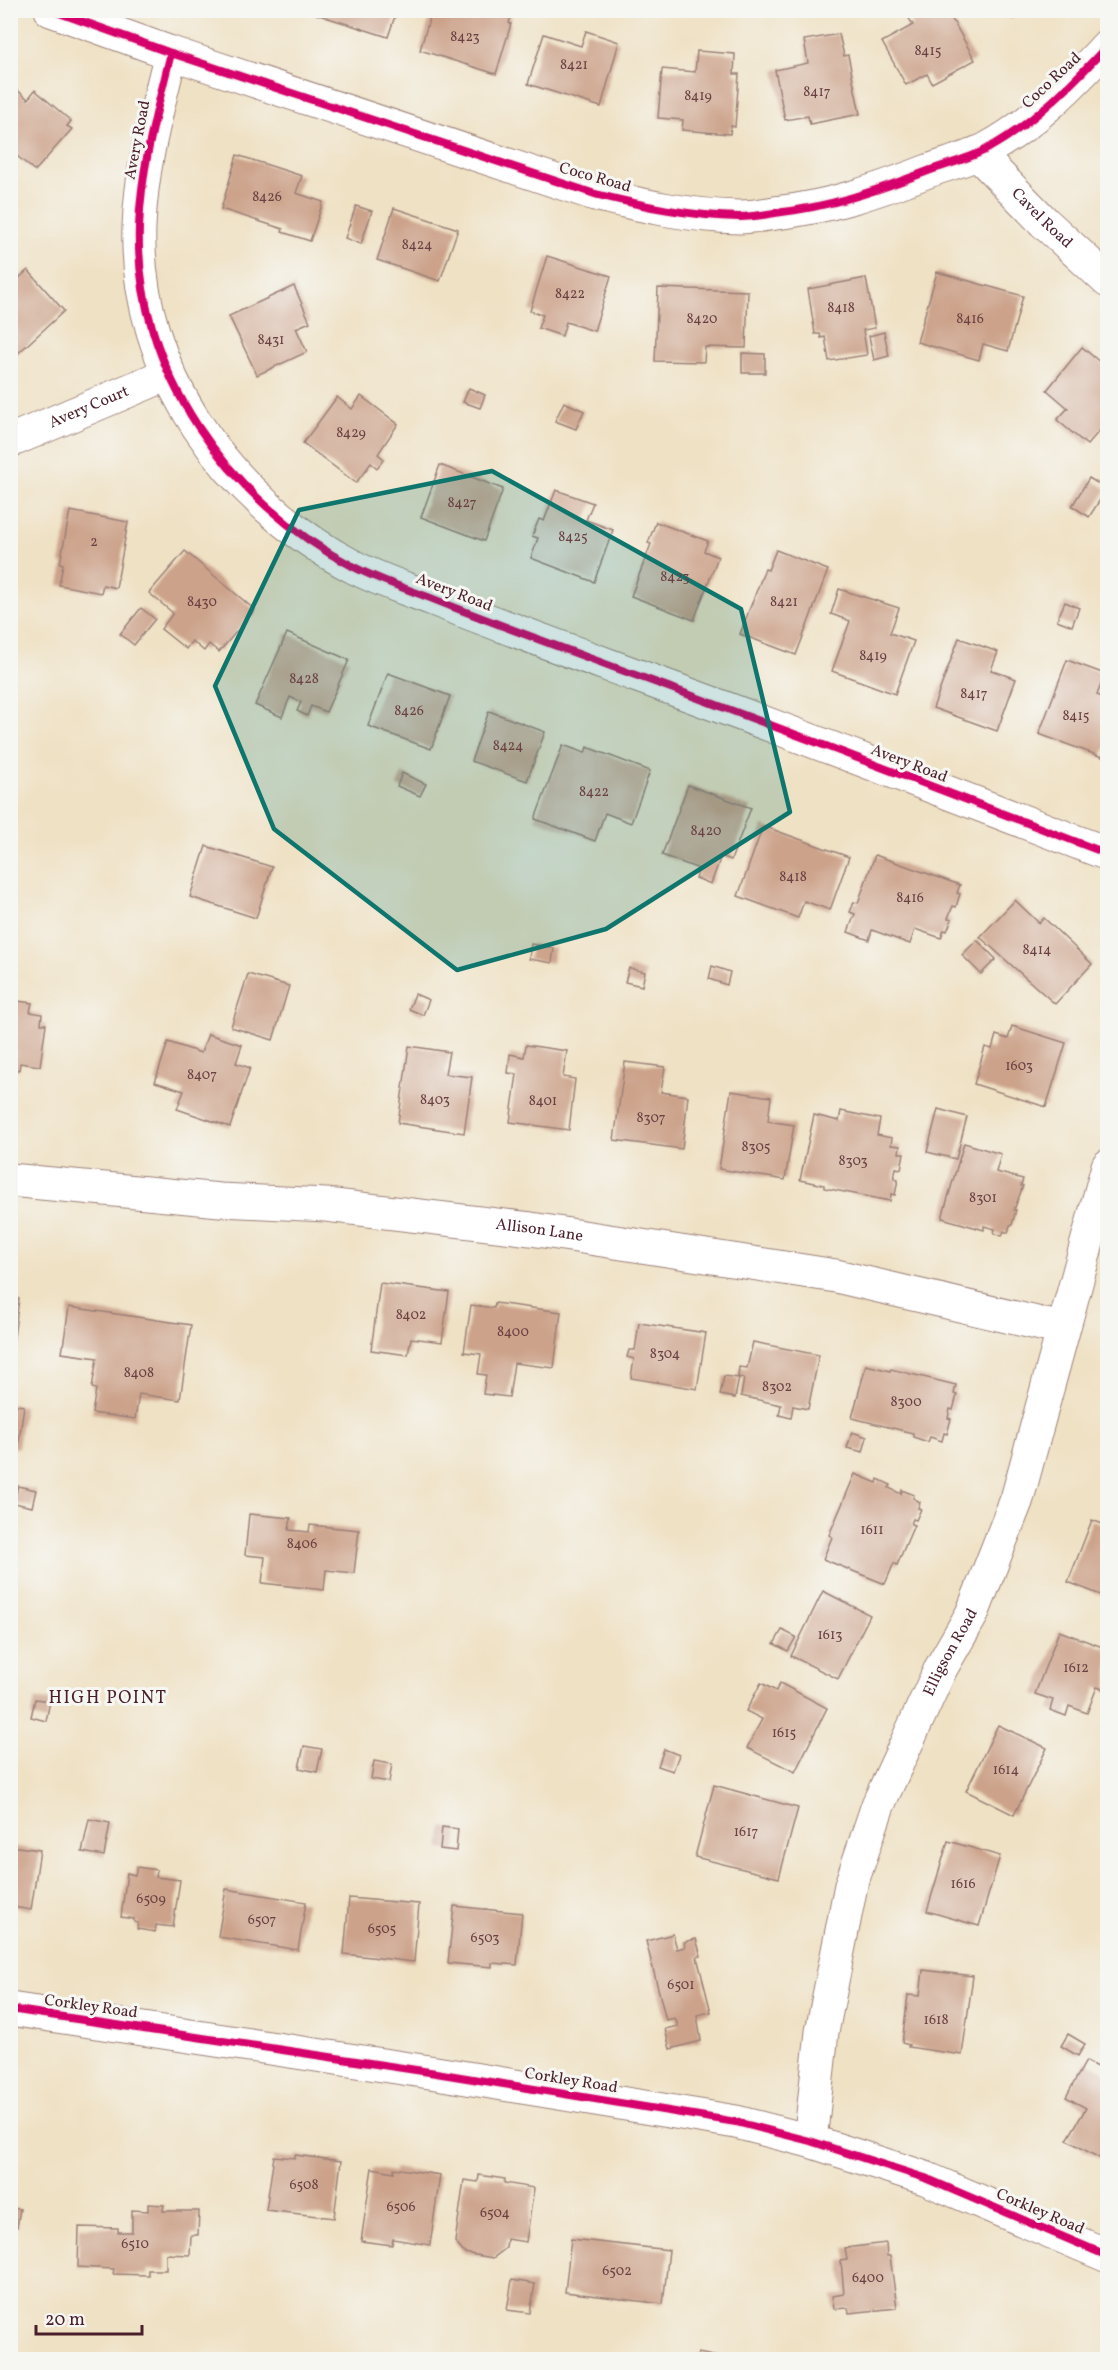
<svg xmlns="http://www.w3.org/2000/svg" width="1118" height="2370" font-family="Vollkorn,serif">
<rect width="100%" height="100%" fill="#f6f6f2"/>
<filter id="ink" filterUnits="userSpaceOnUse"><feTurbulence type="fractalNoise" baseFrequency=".0167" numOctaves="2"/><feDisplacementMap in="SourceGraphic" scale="12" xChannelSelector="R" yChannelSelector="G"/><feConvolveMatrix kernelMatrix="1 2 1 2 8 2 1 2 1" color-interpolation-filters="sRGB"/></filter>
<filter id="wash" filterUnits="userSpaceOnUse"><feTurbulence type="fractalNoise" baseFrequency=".008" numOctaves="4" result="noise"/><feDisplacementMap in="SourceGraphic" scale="24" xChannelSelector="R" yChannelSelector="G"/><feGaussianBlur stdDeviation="1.35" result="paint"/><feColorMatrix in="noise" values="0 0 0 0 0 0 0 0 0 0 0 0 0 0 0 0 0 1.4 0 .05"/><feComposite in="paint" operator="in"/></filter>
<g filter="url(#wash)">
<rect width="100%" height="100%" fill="#efe1c4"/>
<g id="blocks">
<g fill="#cca28a">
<polygon points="317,10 397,10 388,37 316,14"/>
<polygon points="432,10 513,10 509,23 511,24 496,74 420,50"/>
<polygon points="904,10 947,10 975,60 932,83 927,74 906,85 882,42 913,25"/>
<polygon points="1004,10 1021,10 1012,19"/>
<polygon points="586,31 619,42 601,107 528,84 544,34 581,46"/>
<polygon points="839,34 844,56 848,55 860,114 810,124 808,116 785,120 775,70 808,63 804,40"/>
<polygon points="697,51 735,54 734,74 739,74 735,127 731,126 730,134 682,130 683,120 658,118 662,69 695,72"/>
<polygon points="10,84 28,99 35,90 71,121 67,126 72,129 35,171 10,150"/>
<polygon points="237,155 302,176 296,193 323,202 310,241 282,232 283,229 221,209"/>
<polygon points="356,206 372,211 361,244 345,238"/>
<polygon points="394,208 458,229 440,281 377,260"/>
<polygon points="547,256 611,276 594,331 566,322 562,336 538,328 543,315 530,311"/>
<polygon points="28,270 64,311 14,357 10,353 10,286"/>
<polygon points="937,272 1023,296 1008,351 983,344 979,360 917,342"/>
<polygon points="866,278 875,328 863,330 867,355 829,361 825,337 821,338 820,334 815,334 808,289"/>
<polygon points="294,286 310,322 296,328 307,352 257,375 229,316"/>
<polygon points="658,288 748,291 746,348 705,347 704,362 655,361"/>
<polygon points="884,332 889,356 874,360 869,336"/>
<polygon points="1082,347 1108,369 1108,421 1087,445 1057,420 1068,408 1047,390"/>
<polygon points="742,353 765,354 765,373 742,373"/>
<polygon points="469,388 485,395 480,408 463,402"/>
<polygon points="361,396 398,424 378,454 384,459 377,468 371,463 356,483 303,443 337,397 352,409"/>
<polygon points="564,402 584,411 576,429 555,421"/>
<polygon points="440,465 503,489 484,541 421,517"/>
<polygon points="1089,478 1107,489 1089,517 1072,506"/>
<polygon points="556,490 593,503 586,520 613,530 594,582 531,558 538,538 532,536 539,519 544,521"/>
<polygon points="70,511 128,522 116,588 103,585 101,593 59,585 63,564 60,563"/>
<polygon points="656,522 708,541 704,551 718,557 694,620 631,596 651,544 648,543"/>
<polygon points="776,550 828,570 796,655 740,634 765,569 768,570"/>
<polygon points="185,551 255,610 219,652 209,644 204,651 192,641 186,649 161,629 173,613 149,593"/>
<polygon points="839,589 899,608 890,633 914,641 895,694 832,671 850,621 831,614"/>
<polygon points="1065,602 1079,608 1072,626 1057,620"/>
<polygon points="141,608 155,619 134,645 120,634"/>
<polygon points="287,633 349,660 326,712 311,706 307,716 297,711 301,702 290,697 282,717 255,705"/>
<polygon points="959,638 998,652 991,670 1016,679 997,731 933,708"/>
<polygon points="1067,660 1105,674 1097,695 1108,699 1108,743 1102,757 1039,734"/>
<polygon points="388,673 450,696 431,749 368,726"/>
<polygon points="489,711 545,732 527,781 471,761"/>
<polygon points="563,745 585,753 587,747 650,771 631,823 605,813 595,841 535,819"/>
<polygon points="402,773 426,784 420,796 397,786"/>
<polygon points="688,785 751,808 731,860 721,856 711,884 696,878 699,869 662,855"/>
<polygon points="763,826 849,857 830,910 804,901 798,918 738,896"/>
<polygon points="206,846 272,867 256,918 190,897"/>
<polygon points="875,855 960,885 957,893 960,894 956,907 953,906 948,918 952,919 947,931 944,930 941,938 915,929 910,944 872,930 869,940 848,932 855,914 850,912 854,902 858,903"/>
<polygon points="1015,900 1039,923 1044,918 1092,964 1055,1004 980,937"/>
<polygon points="977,940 996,959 981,974 962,955"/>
<polygon points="531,944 554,948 552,963 529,959"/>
<polygon points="712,966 730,972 727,985 709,979"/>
<polygon points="629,968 645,972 642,986 625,982"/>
<polygon points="248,974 289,986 273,1040 231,1027"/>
<polygon points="415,994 429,1000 423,1015 409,1009"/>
<polygon points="10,1000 32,1003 30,1012 42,1014 41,1024 46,1024 40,1066 20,1063 19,1070 10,1068"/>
<polygon points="1012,1026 1066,1043 1046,1107 974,1084 985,1047 992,1049 996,1035 1008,1039"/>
<polygon points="208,1034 242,1045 236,1063 250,1068 230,1127 177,1109 184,1091 155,1082 168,1042 201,1053"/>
<polygon points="526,1045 567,1051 563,1077 575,1079 569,1130 510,1122 517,1074 508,1073 510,1054 524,1057"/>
<polygon points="409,1046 449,1052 445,1074 472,1077 464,1133 398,1123"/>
<polygon points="625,1062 665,1067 661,1092 688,1096 682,1149 614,1140"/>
<polygon points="731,1091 771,1097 768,1121 794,1125 785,1180 719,1169"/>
<polygon points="938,1109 967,1117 956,1159 927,1152"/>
<polygon points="841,1111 880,1119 877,1135 892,1138 891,1145 900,1146 899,1153 904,1153 901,1169 896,1168 894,1178 898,1179 895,1195 891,1194 890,1201 824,1188 824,1185 800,1180 814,1115 839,1121"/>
<polygon points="964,1143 1001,1154 996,1172 1023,1179 1021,1186 1023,1186 1014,1210 1016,1210 1012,1225 1010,1225 1008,1233 1004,1231 1002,1236 994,1233 995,1229 984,1226 984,1230 942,1218"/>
<polygon points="380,1283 449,1292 442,1342 411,1338 408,1355 371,1350"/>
<polygon points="10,1298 19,1299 13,1345 10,1345"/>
<polygon points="495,1303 561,1312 554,1368 514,1363 509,1397 483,1394 486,1375 478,1374 481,1354 464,1352 471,1305 494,1308"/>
<polygon points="69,1307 191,1325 180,1400 139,1394 135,1419 92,1413 96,1389 92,1388 97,1358 62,1353"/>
<polygon points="639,1323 706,1333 697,1389 631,1378 634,1359 627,1357 629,1350 635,1350"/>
<polygon points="753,1342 819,1355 808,1409 793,1406 791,1418 779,1415 781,1405 741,1396 744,1378 738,1377 739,1367 747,1368"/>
<polygon points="866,1365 890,1371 891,1369 956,1385 954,1394 957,1395 953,1410 950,1409 948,1418 951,1419 947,1434 944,1433 942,1441 930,1437 928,1442 913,1437 913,1433 852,1418"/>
<polygon points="724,1376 739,1378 735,1398 720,1395"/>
<polygon points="10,1404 24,1406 18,1448 10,1447"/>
<polygon points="852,1432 867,1437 863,1452 847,1448"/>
<polygon points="855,1474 877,1483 878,1479 891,1485 889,1488 901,1494 902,1490 914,1495 913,1498 920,1502 918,1508 921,1509 916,1520 913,1519 911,1524 914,1525 897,1565 894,1563 885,1584 823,1559 832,1537 829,1535"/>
<polygon points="18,1486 36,1490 32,1507 14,1503"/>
<polygon points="249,1514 291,1518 289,1530 309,1532 310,1525 359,1530 354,1573 326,1570 324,1590 262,1583 265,1557 245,1555"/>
<polygon points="1092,1520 1108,1526 1108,1598 1068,1582"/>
<polygon points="823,1591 870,1615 838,1679 791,1656"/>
<polygon points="782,1630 796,1637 788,1651 774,1644"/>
<polygon points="1059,1631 1108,1649 1108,1691 1097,1687 1087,1713 1069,1706 1066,1716 1050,1710 1053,1700 1035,1694"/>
<polygon points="761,1683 776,1691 780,1683 827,1708 795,1772 747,1748 762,1719 746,1711"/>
<polygon points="35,1699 50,1701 46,1721 31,1717"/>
<polygon points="998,1725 1047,1748 1014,1815 966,1791"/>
<polygon points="304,1746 322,1749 317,1772 299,1768"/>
<polygon points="664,1749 679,1755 673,1771 658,1766"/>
<polygon points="374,1761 392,1764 389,1782 371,1779"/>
<polygon points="714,1785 798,1808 779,1878 695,1857"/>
<polygon points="89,1819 110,1823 104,1856 82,1852"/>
<polygon points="442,1827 458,1829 456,1851 440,1849"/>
<polygon points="948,1841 1000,1856 979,1926 927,1911"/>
<polygon points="10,1846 40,1850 31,1910 13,1907 11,1914"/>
<polygon points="137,1867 157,1870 156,1877 180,1880 173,1927 156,1925 155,1932 137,1929 138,1923 134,1922 134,1919 121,1917 127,1873 135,1875"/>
<polygon points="226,1889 306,1902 298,1950 218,1937"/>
<polygon points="349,1898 419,1904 414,1962 344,1954"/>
<polygon points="454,1906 522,1913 517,1965 492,1963 492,1967 448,1963"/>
<polygon points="673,1934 677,1949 685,1947 684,1942 696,1939 701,1956 697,1957 711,2012 697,2015 701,2041 670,2049 665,2029 678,2026 675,2018 666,2020 646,1941"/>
<polygon points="923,1970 973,1976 962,2055 908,2047 909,2045 902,2043 908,1995 920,1996"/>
<polygon points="1068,2034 1085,2044 1078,2056 1061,2046"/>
<polygon points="1086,2061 1108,2073 1108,2163 1067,2140 1086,2108 1066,2097"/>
<polygon points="295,2155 341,2161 334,2218 266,2210 274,2156 295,2158"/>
<polygon points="372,2168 394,2172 394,2168 440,2175 430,2245 393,2239 392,2245 361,2241"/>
<polygon points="479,2175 505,2179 504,2183 534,2188 526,2242 507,2239 506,2248 493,2258 464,2253 455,2242 464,2180 478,2182"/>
<polygon points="148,2204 164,2205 163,2211 199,2211 198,2235 191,2235 190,2255 166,2254 166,2270 148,2270 148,2275 113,2274 114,2269 78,2267 79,2227 118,2228 118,2232 132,2232 132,2210 148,2211"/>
<polygon points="10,2208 20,2209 17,2227 10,2226"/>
<polygon points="571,2239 669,2250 663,2304 565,2292"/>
<polygon points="886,2243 887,2256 890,2256 897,2308 849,2313 848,2308 834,2309 832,2296 844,2294 841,2261 847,2260 845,2248"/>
<polygon points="512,2280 535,2284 530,2313 507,2310"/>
<polygon points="698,2353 719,2357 719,2360 697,2360"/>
</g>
</g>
</g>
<g filter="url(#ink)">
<use href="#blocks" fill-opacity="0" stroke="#9c8078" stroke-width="1.5"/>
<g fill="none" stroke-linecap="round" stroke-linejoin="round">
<g stroke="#9c8078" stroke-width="35">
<g id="minor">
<path d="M51,10L171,53L595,194C643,206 690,216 739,217C751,217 763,215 775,213C830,207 876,191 928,171C947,164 969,159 987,149C1033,124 1073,83 1108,45"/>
<path d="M171,53C157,110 141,167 139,227C134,370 230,503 354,567C379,580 407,589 433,599C501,626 570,651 638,676C795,733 951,794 1108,854"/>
<path id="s1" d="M977,153L1044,222L1108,281"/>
<path id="s2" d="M10,441L168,374"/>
<path id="s3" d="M10,1180L220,1200L326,1205L531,1229L836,1276L1062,1329"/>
<polyline points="10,2009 436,2073 736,2122 810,2141 925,2178 1108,2256"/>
<path id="s4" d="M810,2141L822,2032L851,1885L878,1805L941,1668L972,1614L1017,1499L1108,1166"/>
</g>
</g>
<use href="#minor" stroke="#fff" stroke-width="33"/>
<g stroke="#f6f6f2" stroke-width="11">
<g id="cycleway">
<path d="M51,10L171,53L595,194C643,206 690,216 739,217C751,217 763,215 775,213C830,207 876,191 928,171C947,164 969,159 987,149C1033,124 1073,83 1108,45"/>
<path d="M171,53C157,110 141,167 139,227C134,370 230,503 354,567C379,580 407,589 433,599C501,626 570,651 638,676C795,733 951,794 1108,854"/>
<polyline points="10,2009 436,2073 736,2122 810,2141 925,2178 1108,2256"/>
</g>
</g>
<use href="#cycleway" stroke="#d6006c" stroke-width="8"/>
</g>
</g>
<path fill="#0f766e" fill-opacity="0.2" stroke="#0f766e" stroke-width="4.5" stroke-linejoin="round" d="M492,471L741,609L790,812L606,929L457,970L274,829L215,686L299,510Z"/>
<g text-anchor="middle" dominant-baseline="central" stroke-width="6" stroke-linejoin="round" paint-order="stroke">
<g font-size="14" fill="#6a4043">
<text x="465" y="37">8423</text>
<text x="928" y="51">8415</text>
<text x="574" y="65">8421</text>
<text x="817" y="92">8417</text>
<text x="698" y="96">8419</text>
<text x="267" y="197">8426</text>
<text x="417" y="245">8424</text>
<text x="570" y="294">8422</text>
<text x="841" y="308">8418</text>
<text x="702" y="319">8420</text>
<text x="970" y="319">8416</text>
<text x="271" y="340">8431</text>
<text x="351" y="433">8429</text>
<text x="462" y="503">8427</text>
<text x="573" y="537">8425</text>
<text x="94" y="542">2</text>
<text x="675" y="577">8423</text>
<text x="202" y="602">8430</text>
<text x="784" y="602">8421</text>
<text x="873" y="656">8419</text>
<text x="304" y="679">8428</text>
<text x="974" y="694">8417</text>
<text x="409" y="711">8426</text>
<text x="1076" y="716">8415</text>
<text x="508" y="746">8424</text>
<text x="594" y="792">8422</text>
<text x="706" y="831">8420</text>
<text x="793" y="877">8418</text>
<text x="910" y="898">8416</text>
<text x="1037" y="950">8414</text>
<text x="1019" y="1066">1603</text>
<text x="202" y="1075">8407</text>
<text x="435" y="1100">8403</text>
<text x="543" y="1101">8401</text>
<text x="651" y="1118">8307</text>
<text x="756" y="1147">8305</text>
<text x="853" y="1161">8303</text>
<text x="983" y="1198">8301</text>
<text x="411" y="1315">8402</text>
<text x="513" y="1332">8400</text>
<text x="665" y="1354">8304</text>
<text x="139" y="1373">8408</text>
<text x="777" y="1387">8302</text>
<text x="906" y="1402">8300</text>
<text x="872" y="1530">1611</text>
<text x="302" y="1544">8406</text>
<text x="830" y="1635">1613</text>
<text x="1076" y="1668">1612</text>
<text x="784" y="1733">1615</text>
<text x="1006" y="1770">1614</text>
<text x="746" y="1832">1617</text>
<text x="963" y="1884">1616</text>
<text x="151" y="1899">6509</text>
<text x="262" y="1920">6507</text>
<text x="382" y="1929">6505</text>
<text x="485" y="1938">6503</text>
<text x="681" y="1985">6501</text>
<text x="936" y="2020">1618</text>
<text x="304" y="2185">6508</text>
<text x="401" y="2207">6506</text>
<text x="495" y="2213">6504</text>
<text x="135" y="2244">6510</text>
<text x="617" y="2271">6502</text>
<text x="868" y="2278">6400</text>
</g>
<g font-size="16" fill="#4a1f2b" stroke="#f6f6f2">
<text transform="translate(1052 81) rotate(-43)">Coco Road</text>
<text transform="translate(138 140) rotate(-79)">Avery Road</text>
<text transform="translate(595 178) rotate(16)">Coco Road</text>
<text stroke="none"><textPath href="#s1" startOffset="92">Cavel Road</textPath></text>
<text stroke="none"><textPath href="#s2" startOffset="86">Avery Court</textPath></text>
<text transform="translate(454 593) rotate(21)">Avery Road</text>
<text transform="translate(909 764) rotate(21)">Avery Road</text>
<text stroke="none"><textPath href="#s3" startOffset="532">Allison Lane</textPath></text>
<text stroke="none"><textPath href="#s4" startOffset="513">Elligson Road</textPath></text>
<text transform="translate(91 2007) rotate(8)">Corkley Road</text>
<text transform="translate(571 2081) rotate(9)">Corkley Road</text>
<text transform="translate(1040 2212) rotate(23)">Corkley Road</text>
</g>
<g font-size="18" letter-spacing="1.5" fill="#4a1f2b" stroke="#f6f6f2">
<text x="108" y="1698">HIGH POINT</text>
</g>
</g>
<rect width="1118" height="2370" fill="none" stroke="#f6f6f2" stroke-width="36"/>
<path d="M36 2325v9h106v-9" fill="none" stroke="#4a1f2b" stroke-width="3"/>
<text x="45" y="2325" font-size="18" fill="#4a1f2b" stroke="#f6f6f2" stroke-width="4.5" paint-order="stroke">20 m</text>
</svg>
